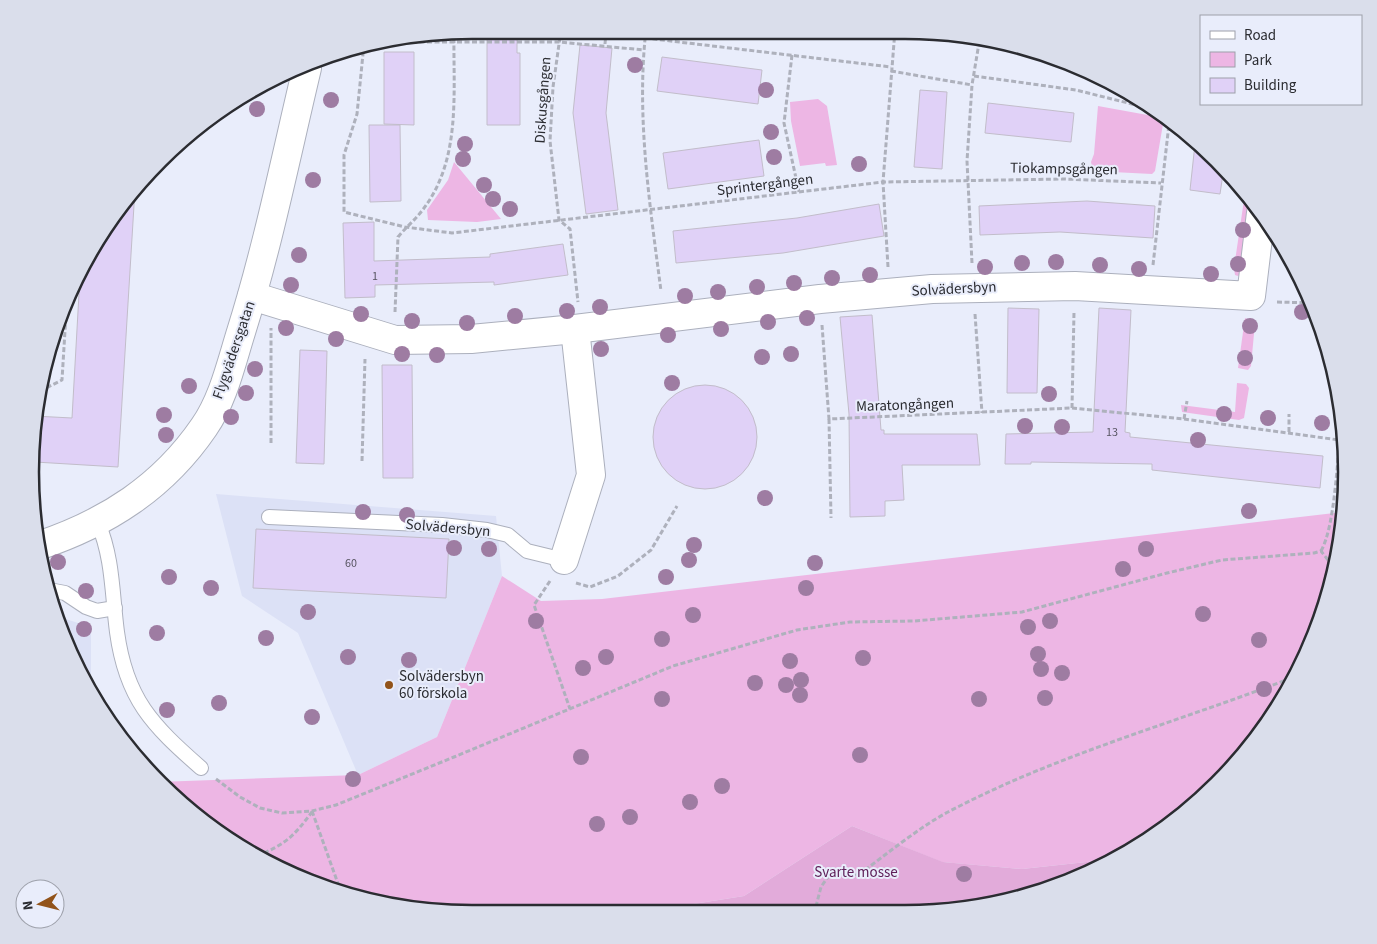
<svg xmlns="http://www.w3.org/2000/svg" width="1377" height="944" font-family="'Source Sans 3',sans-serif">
<rect width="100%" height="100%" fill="#e9edfb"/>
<g fill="#dce1f6">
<polygon points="216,494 496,516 502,576 437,737 358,775 298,633 242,596"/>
<polygon points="59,617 91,627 91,688 76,668"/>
</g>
<g fill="#edb6e4">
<polygon points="818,99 827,106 837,165 826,166 825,163 800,166 791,121 790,102"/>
<polygon points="1098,106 1153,116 1163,124 1155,171 1152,174 1093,171 1091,162 1094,154"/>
<polygon points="454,162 501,219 477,222 428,220 427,210 448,180"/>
<polygon points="1245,193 1252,201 1241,273 1238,276 1235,275 1234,268"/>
<polygon points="1245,318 1255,323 1251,366 1248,370 1238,368"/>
<polygon points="1237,383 1246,384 1249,388 1244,418 1239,420 1182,412 1181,405 1235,412"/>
<polygon points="1343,512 1338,559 1313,641 1272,718 1217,785 1114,859 1022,869 942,862 852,826 744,896 630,914 472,914 385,905 303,880 226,839 157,782 358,775 437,737 502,576 541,601 602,599"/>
</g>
<polygon fill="#e2abda" points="852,826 943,862 1022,869 1114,859 1101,868 991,906 905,914 630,914 744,896"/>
<g fill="#e0d1f7" stroke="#c2bdca">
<polygon points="487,30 517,30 517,53 520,53 520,125 487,125"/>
<polygon points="580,45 612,48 606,113 618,210 586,214 573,113"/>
<polygon points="384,52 414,52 414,125 384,124"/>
<polygon points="662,57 762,70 758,104 657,91"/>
<polygon points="920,90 947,92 942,169 914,167"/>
<polygon points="988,103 1074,113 1071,142 985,133"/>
<polygon points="369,125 400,125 401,201 370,202"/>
<polygon points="759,140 764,176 668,189 663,153"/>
<polygon points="1195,144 1218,160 1224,167 1220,194 1190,190"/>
<polygon points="135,189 118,467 35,462 34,416 72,418 80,276"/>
<polygon points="1087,201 1155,206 1153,238 1060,232 980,235 979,206"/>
<polygon points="879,204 884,236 783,253 676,263 673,231 797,218"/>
<polygon points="374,222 374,261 490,257 490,254 563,244 568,275 494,285 494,282 375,285 375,297 345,298 343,223"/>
<polygon points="1008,308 1039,309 1037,393 1007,393"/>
<polygon points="1099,308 1131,310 1125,432 1130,433 1130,437 1323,456 1320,488 1152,470 1152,464 1031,462 1031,464 1005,464 1006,434 1093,432"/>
<polygon points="872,315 881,430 884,430 884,434 977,434 980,465 902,465 904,500 885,501 885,516 850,517 849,414 840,317"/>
<polygon points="300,350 327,351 324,464 296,463"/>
<polygon points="382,365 412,365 413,478 383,478"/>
<circle cx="705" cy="437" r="52"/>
<polygon points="256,529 449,539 446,598 253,588"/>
</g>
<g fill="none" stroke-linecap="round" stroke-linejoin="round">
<g stroke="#acb0bd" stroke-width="16">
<g id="lane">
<polyline points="269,517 442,525 487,530 508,535 527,551 564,560"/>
<path d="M98,523C113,558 112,594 117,632C126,699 152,725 201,768"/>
<polyline points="49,590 65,593 86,607 97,611 115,608"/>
</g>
</g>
<g stroke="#acb0bd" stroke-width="30">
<g id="street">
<polyline points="252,296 395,340 471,339 575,329 820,299 932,289 1075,286 1251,296 1261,213"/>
<path d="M38,546C107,523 163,487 204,427C223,400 231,364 241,332C268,246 286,156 307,68"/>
<polyline points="564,560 591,475 575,329"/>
</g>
</g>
<g stroke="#aeb1bc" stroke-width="3" stroke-dasharray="5 2.5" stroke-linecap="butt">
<polyline points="561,30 553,87 550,141 559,220 570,229 578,302"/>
<path d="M646,30C636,116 650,206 661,291"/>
<polyline points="645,38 891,67"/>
<polyline points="382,42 559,42 644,50"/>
<polyline points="364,44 357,114 344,155 344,212 405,227 452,233 883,182 1065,179 1161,183"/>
<polyline points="605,44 606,32"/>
<polyline points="792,55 784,123 799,192"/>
<polyline points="891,71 972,85"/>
<polyline points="974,76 1076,90 1144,107"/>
<polyline points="972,263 967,161 972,85 980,37"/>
<polyline points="1153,265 1169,124"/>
<polyline points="888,267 883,182 895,30"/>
<polyline points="1277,302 1314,303"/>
<path d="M395,312L398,237C405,228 414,221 421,212C462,161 453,94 454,32"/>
<polyline points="975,314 982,413"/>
<polyline points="822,325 829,419 1072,408 1184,419 1339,440"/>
<polyline points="40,391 62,380 67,298"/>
<polyline points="1072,408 1074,312"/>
<polyline points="829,419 831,518"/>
<polyline points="1184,419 1187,401"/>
<polyline points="1289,432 1289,414"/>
<polyline points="271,443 271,328"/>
<polyline points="362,461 365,359"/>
<path d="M1321,551C1336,524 1337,453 1342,420"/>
<polyline points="550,581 534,605 570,709"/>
<polyline points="576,583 590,587 618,576 651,550 677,506"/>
<polyline points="216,779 240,797 260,808 282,813 312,811 336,805 454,757 673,666 797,630 850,622 914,621 1022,612 1167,573 1222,560 1314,553 1321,551 1335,569"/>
<polyline points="312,811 341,892"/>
<path d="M257,856C286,844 293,837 312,812"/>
<path d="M814,914L821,887L832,871L858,875C886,855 918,828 948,812C1058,754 1178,722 1294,677"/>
</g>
<use href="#lane" stroke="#fff" stroke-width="14"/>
<use href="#street" stroke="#fff" stroke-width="28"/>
</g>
<g fill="#9e7ca2">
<circle cx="635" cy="65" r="8"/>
<circle cx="766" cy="90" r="8"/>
<circle cx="331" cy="100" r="8"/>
<circle cx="257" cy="109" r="8"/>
<circle cx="771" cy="132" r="8"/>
<circle cx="465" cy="144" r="8"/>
<circle cx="774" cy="157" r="8"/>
<circle cx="463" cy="159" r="8"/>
<circle cx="859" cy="164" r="8"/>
<circle cx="313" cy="180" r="8"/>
<circle cx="484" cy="185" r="8"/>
<circle cx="493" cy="199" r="8"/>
<circle cx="510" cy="209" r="8"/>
<circle cx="1243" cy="230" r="8"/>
<circle cx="299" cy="255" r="8"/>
<circle cx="1056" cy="262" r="8"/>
<circle cx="1022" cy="263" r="8"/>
<circle cx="1238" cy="264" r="8"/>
<circle cx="1100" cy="265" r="8"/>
<circle cx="985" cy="267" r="8"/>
<circle cx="1139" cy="269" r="8"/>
<circle cx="1211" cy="274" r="8"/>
<circle cx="870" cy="275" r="8"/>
<circle cx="832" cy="278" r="8"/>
<circle cx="794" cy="283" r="8"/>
<circle cx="291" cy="285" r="8"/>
<circle cx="757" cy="287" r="8"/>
<circle cx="718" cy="292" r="8"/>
<circle cx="685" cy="296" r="8"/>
<circle cx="600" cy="307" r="8"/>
<circle cx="567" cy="311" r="8"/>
<circle cx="1302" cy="312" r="8"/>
<circle cx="361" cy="314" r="8"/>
<circle cx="515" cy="316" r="8"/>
<circle cx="807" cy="318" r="8"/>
<circle cx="412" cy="321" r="8"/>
<circle cx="768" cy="322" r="8"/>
<circle cx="467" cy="323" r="8"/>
<circle cx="1250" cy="326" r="8"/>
<circle cx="286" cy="328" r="8"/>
<circle cx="721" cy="329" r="8"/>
<circle cx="668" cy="335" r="8"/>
<circle cx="336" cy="339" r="8"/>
<circle cx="601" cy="349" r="8"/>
<circle cx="402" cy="354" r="8"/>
<circle cx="791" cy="354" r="8"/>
<circle cx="437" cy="355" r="8"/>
<circle cx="762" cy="357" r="8"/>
<circle cx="1245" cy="358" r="8"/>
<circle cx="255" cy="369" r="8"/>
<circle cx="672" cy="383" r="8"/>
<circle cx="189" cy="386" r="8"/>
<circle cx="246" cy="393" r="8"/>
<circle cx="1049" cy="394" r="8"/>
<circle cx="1224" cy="414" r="8"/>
<circle cx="164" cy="415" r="8"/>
<circle cx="231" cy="417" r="8"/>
<circle cx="1268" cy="418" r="8"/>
<circle cx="1322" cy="423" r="8"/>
<circle cx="1025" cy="426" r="8"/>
<circle cx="1062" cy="427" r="8"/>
<circle cx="166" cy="435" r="8"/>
<circle cx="1198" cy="440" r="8"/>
<circle cx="765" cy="498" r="8"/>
<circle cx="1249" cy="511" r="8"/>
<circle cx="363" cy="512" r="8"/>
<circle cx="407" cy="515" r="8"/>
<circle cx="694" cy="545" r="8"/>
<circle cx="454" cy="548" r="8"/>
<circle cx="489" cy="549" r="8"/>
<circle cx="1146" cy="549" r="8"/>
<circle cx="689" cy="560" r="8"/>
<circle cx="58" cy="562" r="8"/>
<circle cx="815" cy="563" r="8"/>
<circle cx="1123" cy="569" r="8"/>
<circle cx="169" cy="577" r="8"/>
<circle cx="666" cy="577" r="8"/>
<circle cx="211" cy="588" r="8"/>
<circle cx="806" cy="588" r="8"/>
<circle cx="86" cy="591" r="8"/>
<circle cx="308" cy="612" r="8"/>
<circle cx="1203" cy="614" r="8"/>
<circle cx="693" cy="615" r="8"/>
<circle cx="536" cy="621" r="8"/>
<circle cx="1050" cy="621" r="8"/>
<circle cx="1028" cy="627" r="8"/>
<circle cx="84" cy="629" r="8"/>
<circle cx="157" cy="633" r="8"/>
<circle cx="266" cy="638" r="8"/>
<circle cx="662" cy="639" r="8"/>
<circle cx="1259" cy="640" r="8"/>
<circle cx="1038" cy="654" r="8"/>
<circle cx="348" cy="657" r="8"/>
<circle cx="606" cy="657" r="8"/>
<circle cx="863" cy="658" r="8"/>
<circle cx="409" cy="660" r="8"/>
<circle cx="790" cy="661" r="8"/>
<circle cx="583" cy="668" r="8"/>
<circle cx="1041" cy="669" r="8"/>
<circle cx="1062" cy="673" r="8"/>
<circle cx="801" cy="680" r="8"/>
<circle cx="755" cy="683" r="8"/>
<circle cx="786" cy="685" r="8"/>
<circle cx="1264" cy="689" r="8"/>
<circle cx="800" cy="695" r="8"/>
<circle cx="1045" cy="698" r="8"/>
<circle cx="662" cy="699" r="8"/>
<circle cx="979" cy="699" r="8"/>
<circle cx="219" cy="703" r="8"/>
<circle cx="167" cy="710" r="8"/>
<circle cx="312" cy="717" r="8"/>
<circle cx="860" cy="755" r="8"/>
<circle cx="581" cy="757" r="8"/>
<circle cx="353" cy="779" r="8"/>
<circle cx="722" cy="786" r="8"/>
<circle cx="690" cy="802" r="8"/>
<circle cx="630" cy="817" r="8"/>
<circle cx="597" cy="824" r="8"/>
<circle cx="964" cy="874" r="8"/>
</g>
<circle fill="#92531a" stroke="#e9edfb" stroke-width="2" cx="389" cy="685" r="5"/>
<g text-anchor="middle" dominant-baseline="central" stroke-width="4" stroke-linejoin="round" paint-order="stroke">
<g font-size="12" fill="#585562">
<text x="375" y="276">1</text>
<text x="1112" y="432">13</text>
<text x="351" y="563">60</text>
</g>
<g font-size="15" fill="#2b2c31" stroke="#e9edfb">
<text transform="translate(543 100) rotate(-86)">Diskusgången</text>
<text transform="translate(1064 169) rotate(1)">Tiokampsgången</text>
<text transform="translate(765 185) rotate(-7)">Sprintergången</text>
<text transform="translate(954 289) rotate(-3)">Solvädersbyn</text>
<text transform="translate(234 350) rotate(-71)">Flygvädersgatan</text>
<text transform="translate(905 405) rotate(-2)">Maratongången</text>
<text transform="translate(448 528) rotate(5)">Solvädersbyn</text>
</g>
<g font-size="15" fill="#2b2c31" stroke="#e9edfb" text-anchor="start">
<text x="399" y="676">Solvädersbyn<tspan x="399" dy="17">60 förskola</tspan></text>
</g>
<g font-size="15" fill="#60205a" stroke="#e9edfb">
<text x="856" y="872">Svarte mosse</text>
</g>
</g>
<path d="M0 0H1377V944H0ZM472 39H905A433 433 0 0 1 1338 472V472A433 433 0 0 1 905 905H472A433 433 0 0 1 39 472V472A433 433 0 0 1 472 39Z" fill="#dadeeb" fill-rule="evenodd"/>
<path fill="none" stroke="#2b2c31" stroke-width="2.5" d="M472 39H905A433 433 0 0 1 1338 472V472A433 433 0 0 1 905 905H472A433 433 0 0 1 39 472V472A433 433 0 0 1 472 39Z"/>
<rect x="1200" y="15" width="162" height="90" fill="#e9edfb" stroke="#9da0aa"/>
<rect x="1210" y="31" width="25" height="8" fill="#ffffff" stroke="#9da0aa"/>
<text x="1244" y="40" font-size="15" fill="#2b2c31">Road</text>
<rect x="1210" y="52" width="25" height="15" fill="#edb6e4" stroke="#9da0aa"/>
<text x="1244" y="65" font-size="15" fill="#2b2c31">Park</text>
<rect x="1210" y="78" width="25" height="15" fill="#e0d1f7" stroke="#9da0aa"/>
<text x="1244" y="90" font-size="15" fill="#2b2c31">Building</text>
<g transform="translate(40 904) rotate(263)"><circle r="24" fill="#e9edfb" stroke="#9da0aa"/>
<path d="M0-4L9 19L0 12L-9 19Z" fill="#92531a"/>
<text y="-8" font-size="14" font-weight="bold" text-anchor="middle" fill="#2b2c31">N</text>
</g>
</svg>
